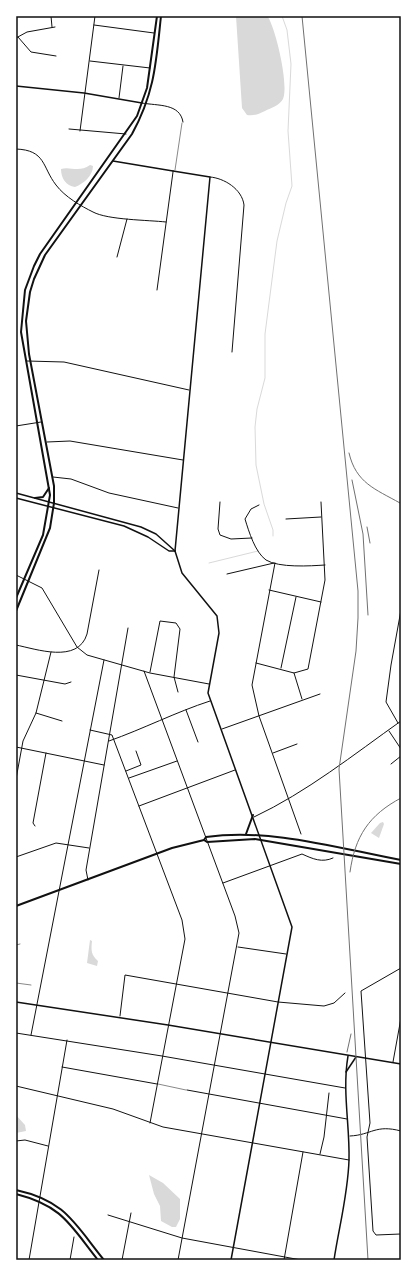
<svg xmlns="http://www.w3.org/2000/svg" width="417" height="1276" font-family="Cabin,sans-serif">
<rect width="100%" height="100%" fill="#fff"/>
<g fill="#d9d9d9">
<path d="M236,16L268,17C276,30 289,85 283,99C280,105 271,108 265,111C259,114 254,116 247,115L242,108Z"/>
<path d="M90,165L93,166C93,176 83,184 75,187C66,186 61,178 61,169C70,166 79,173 90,165Z"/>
<polygon points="380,823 383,822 384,824 379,838 371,833"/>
<path d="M90,940L92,941C91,950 91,955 98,961L97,966L87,963Z"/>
<polygon points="16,1115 25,1125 26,1131 16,1133"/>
<polygon points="149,1175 163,1183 180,1199 180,1219 176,1227 172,1227 161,1221 160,1206 154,1194"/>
</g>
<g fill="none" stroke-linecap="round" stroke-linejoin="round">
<g stroke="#d9d9d9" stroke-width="1">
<polyline points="273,536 273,530 264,504 256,465 255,427 257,409 265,378 265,334 277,241 286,203 292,186 288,131 291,64 287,30 282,16"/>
<polyline points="209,563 258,551"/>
</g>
<g stroke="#111" stroke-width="0.5">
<polyline points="175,170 182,123"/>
<polyline points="16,945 20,944"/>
<polyline points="16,983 31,985"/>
<polyline points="158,1084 186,1090"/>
</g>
<g stroke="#111" stroke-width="1">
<polyline points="51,16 52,27"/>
<polyline points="94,25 154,33"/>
<polyline points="18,37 31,52 56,56"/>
<polyline points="16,38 27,32 55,27"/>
<polyline points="90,61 150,68"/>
<polyline points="119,98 123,66"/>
<path d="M142,103C158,106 180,103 183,122"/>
<polyline points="69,129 126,134"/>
<polyline points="80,131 95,16"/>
<path d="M16,149C46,150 42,167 56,185C65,197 81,206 93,212C108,220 148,220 166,222"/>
<path d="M210,177C224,178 242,189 244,205L232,352"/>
<polyline points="117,257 127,219"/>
<polyline points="157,290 173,172"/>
<polyline points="27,361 64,362 189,390"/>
<polyline points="16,426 41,422"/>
<polyline points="47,442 70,441 183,460"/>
<polyline points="53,477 71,479 109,493 178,508"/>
<polyline points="220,502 218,529 220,535 231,539 252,538"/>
<path d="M259,505L251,509L245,519C249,532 255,552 266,560C279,568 310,566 325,565"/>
<polyline points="286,519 321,517"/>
<polyline points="275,563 252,685 259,716 301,834"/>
<polyline points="227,574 274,563"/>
<polyline points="16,575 42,588 77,647 87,655 150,673 209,684"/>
<polyline points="269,590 321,602"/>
<path d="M16,645C36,649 78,664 87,634L99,570"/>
<polyline points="256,663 294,673 308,669 325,580 321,502"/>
<polyline points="281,668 296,597"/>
<polyline points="144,671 235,916 239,933 178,1260"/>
<polyline points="150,672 160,621 176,623 180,629 174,677 178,692"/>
<polyline points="294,673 302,699"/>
<polyline points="16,675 65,684 71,682"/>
<polyline points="186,710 198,742"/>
<polyline points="36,713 62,721"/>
<polyline points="398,723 386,702 391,665 401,610"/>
<polyline points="222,729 320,694"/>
<polyline points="90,730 112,735 182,920 185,939 150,1123"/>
<polyline points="389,731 401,749"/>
<path d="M109,741C143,729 176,712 210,701"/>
<polyline points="16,747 104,765"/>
<polyline points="273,753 297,744"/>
<polyline points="391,764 401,756"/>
<polyline points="126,771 141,765 136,751"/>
<polyline points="129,778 177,761"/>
<polyline points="16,779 23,741 36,713 51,652"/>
<polyline points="139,806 235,770"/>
<path d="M254,817C307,792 353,755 401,721"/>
<polyline points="35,826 33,823 46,753"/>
<polyline points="16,857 56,843 89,848"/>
<polyline points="88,880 86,870 128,628"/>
<path d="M223,883L302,854C313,859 322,863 333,858"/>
<polyline points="238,947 286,954"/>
<polyline points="401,968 361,991 370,1123 367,1137 373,1231 376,1235 401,1234"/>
<polyline points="120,1016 125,975 278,1002 324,1006 334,1003 345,993"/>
<polyline points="16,1033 162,1056 345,1088"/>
<polyline points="31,1035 104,660"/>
<polyline points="393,1062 401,1018"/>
<polyline points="62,1067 157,1084"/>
<polyline points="16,1086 113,1109 163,1127 349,1160"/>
<polyline points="187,1090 347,1119"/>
<path d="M350,1136C372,1135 375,1124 401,1131"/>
<polyline points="16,1141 25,1140 48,1146"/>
<polyline points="320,1154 324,1137 329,1093"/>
<polyline points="108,1215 182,1238 301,1260"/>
<polyline points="29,1260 67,1040"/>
<polyline points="70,1260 74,1237"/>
<polyline points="122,1260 131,1213"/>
<polyline points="284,1260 303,1152"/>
</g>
<g stroke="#111" stroke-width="1.5">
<polyline points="16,86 84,93 142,103"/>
<polyline points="173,171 210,177 175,551"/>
<polyline points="16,1002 168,1025 401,1064"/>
<polyline points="346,1072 356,1057"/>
<path d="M334,1260C339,1227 348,1194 349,1160C350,1126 342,1091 348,1056"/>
</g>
<g stroke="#111" stroke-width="1.5">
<polyline points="113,161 173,171"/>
<polyline points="16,493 141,527 156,534 175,551"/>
<polyline points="16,498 124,526 148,537 169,551 175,551"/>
<polyline points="175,551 182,573 217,616 219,633 208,693 292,927 231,1260"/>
</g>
<g stroke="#111" stroke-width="2">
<polyline points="35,498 43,497 49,488"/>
<polyline points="16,598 43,535 50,495 21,332 25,290 34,266 40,254 137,116 147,88 157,16"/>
<path d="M16,611L50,528L54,503V486L29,354L26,321L30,292L34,279L45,255L132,134C155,92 156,62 161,16"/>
<path d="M16,1190C66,1201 74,1223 104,1260"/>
<path d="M16,1194C63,1206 70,1225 98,1260"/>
</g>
<g stroke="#111" stroke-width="2">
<polyline points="246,834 253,815"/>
<polyline points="204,840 207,842 255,839 401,864"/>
<path d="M16,906L172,848L204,840L206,837C271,828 337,848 401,860"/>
</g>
<g stroke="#707070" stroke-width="1">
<polyline points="302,16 358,591 358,618 356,651 339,769 368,1260"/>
<path d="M349,453C356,483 375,489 400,503"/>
<polyline points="352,480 363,534 368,615"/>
<polyline points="367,527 370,543"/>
<path d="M350,872C355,836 369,815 401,798"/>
<polyline points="347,1052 351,1034"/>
</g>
</g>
<rect width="417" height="1276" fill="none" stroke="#ffffff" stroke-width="34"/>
<rect x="17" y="17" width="383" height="1242" fill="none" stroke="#111" stroke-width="1.5"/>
</svg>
